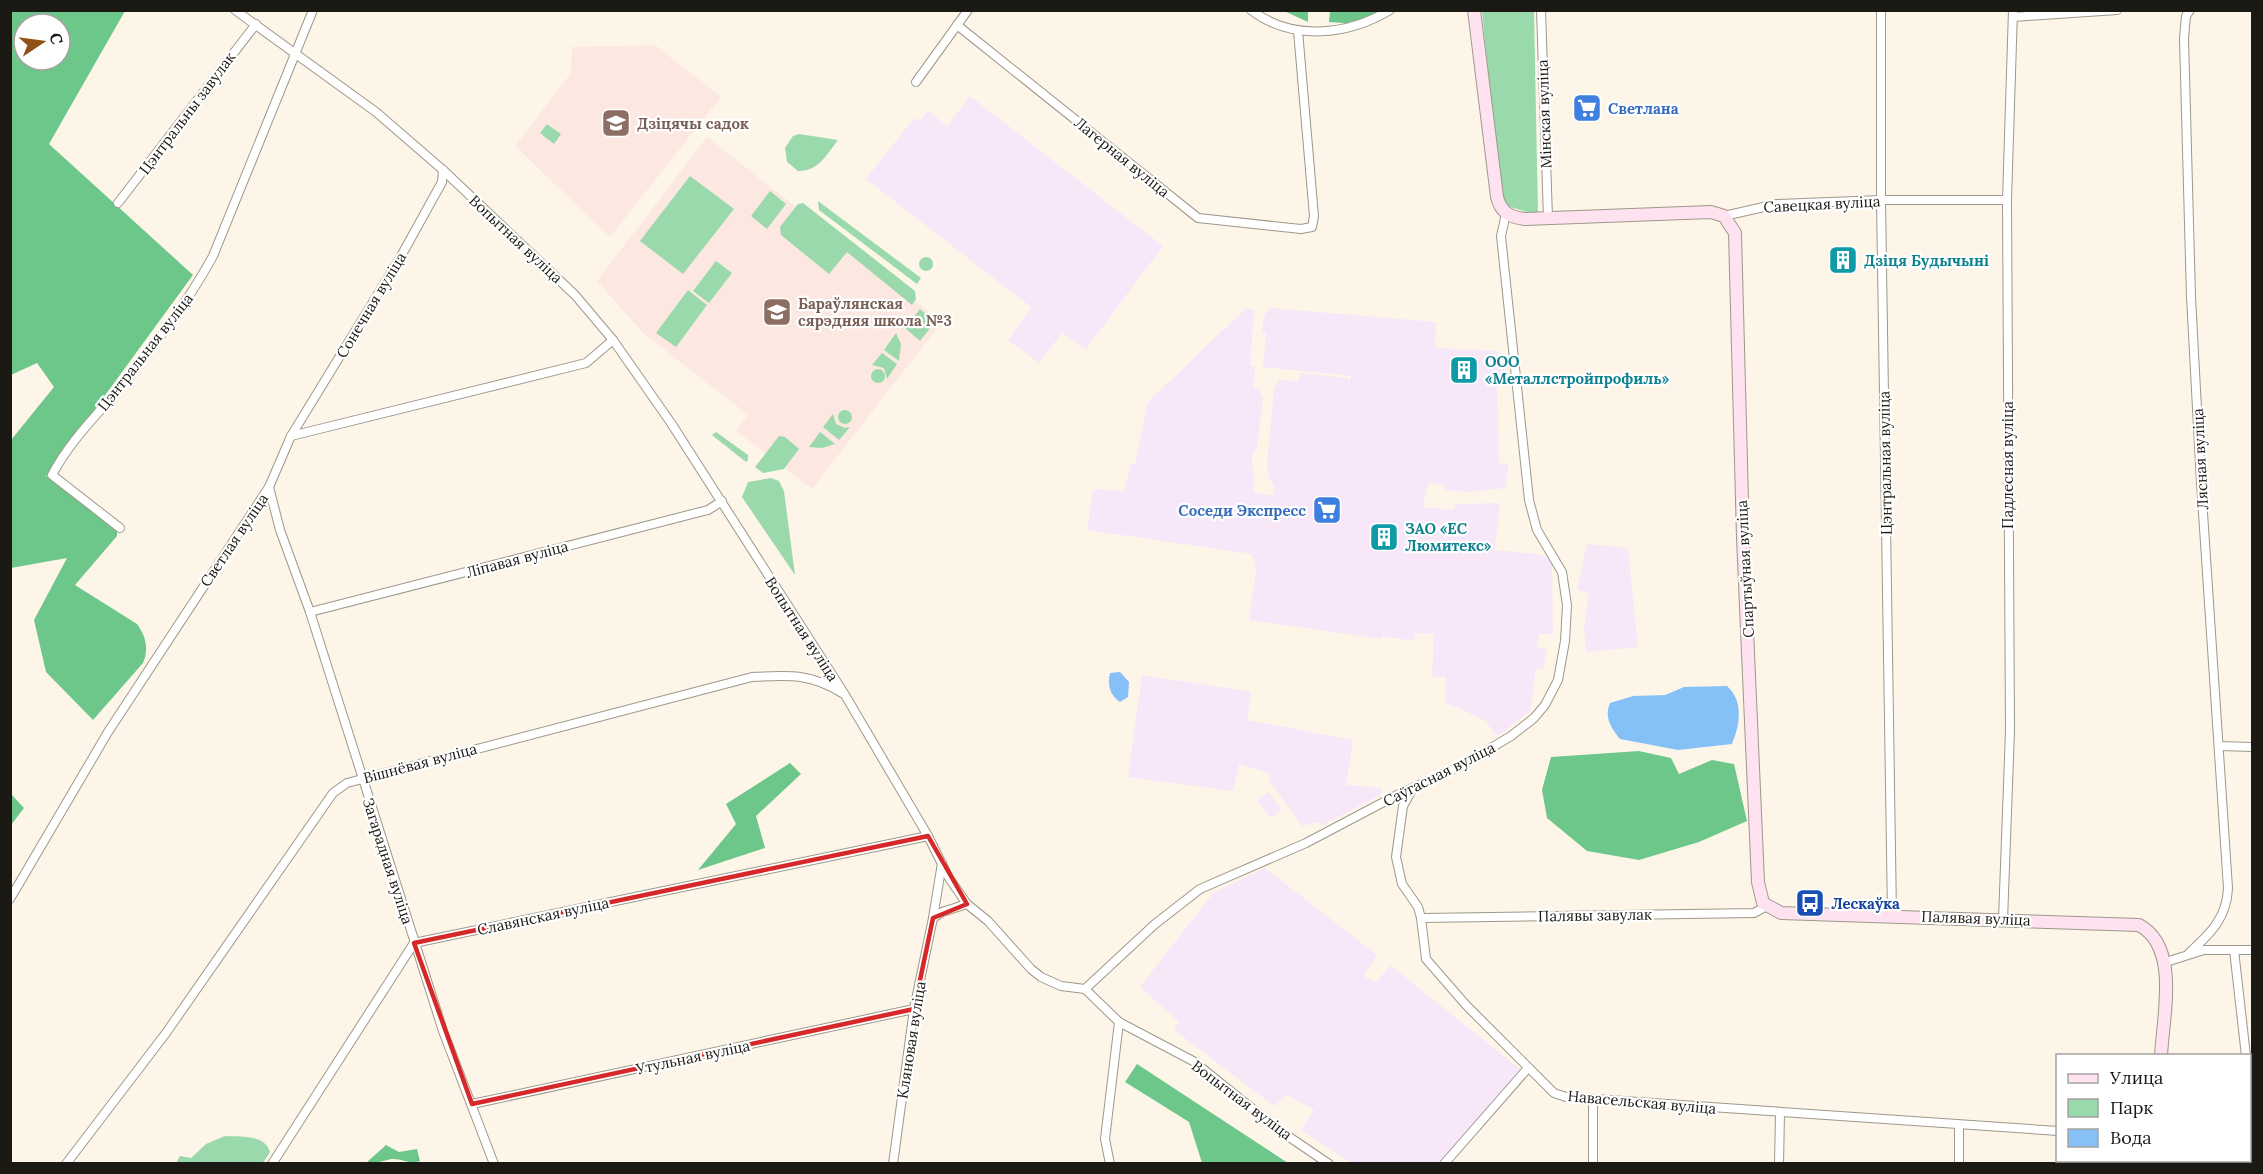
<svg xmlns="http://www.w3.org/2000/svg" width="2263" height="1174" font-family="Lora,serif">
<rect width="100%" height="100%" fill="#fdf6e8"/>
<g fill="#f7e7f9">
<polygon points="970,96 1163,246 1086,349 1062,333 1039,363 1008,340 1031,307 866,179 914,118 919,121 928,111 947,126"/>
<polygon points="1246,308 1254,310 1250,366 1255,367 1254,388 1259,389 1263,399 1257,448 1252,455 1254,492 1266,495 1273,495 1274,486 1269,479 1267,465 1274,389 1279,380 1299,381 1299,373 1348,378 1348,383 1352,376 1263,367 1266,333 1262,333 1264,316 1269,308 1436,322 1435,348 1497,351 1505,362 1508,386 1497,387 1499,463 1508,464 1506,488 1470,492 1444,490 1445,484 1428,483 1423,507 1454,510 1455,504 1500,503 1495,550 1537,554 1552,559 1553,634 1539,634 1537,647 1546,648 1544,669 1536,669 1530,711 1501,734 1495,735 1486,721 1445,702 1446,677 1432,677 1434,634 1415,633 1414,641 1382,636 1381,639 1249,620 1256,569 1252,554 1087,530 1093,489 1124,491 1131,463 1135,464 1148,402"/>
<polygon points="1587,544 1628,548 1638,647 1586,652 1584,627 1589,593 1577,590"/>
<polygon points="1142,675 1251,692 1247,720 1353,740 1346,785 1381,788 1382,794 1321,826 1318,822 1302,826 1269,781 1271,774 1239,764 1233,791 1128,777"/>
<polygon points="1268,792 1282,809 1271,818 1257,800"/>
<polygon points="1265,868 1377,955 1363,976 1376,983 1390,965 1521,1070 1440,1163 1352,1163 1301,1130 1314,1110 1287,1095 1274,1106 1174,1030 1179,1022 1140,987 1214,892"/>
</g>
<g fill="#fce8e1">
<polygon points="655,45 721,97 610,237 515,146 571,73 572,47"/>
<polygon points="707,137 942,322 812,489 736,431 748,415 643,333 597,281"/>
</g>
<g fill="#99d9ab">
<polygon points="1482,11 1534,11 1538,215 1507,206 1499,191"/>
<polygon points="547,124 561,134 554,144 540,133"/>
<path d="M799,134L838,140C827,154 818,172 798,171L787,162L785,148L793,136Z"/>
<polygon points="690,176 734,209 683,274 640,241"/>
<polygon points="770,191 786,204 767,229 751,216"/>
<polygon points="818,201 921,278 917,284 819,210"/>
<polygon points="803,203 915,291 916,299 912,305 847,252 829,274 781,235 780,227 798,204"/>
<circle cx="926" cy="264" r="7"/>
<polygon points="716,261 732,273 709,303 693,291"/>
<polygon points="688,290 707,305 676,347 656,333"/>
<polygon points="920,309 935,322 920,341 905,328"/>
<polygon points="896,333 901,344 899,361 884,350"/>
<polygon points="882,353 897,364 887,379 884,368 872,365"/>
<circle cx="878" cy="376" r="7"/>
<circle cx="845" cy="417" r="7"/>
<polygon points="833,414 836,424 845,428 850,427 839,440 823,427"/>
<polygon points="716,432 748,455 748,460 746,462 712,435"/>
<polygon points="820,432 835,444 822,448 809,447"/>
<polygon points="779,436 785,437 799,449 784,469 763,473 755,467"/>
<polygon points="771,478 779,481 784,491 795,575 742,497 748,482"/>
<path d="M225,1136C240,1137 265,1134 270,1152L263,1163H176L180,1156L191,1158L206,1144Z"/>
</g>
<g fill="#6ec78a" fill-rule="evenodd">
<path d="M11,11H125L49,144L193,275L46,476L117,529V536L75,585L137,624C146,636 149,649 143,663L93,720L46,672L34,620L67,558L11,568V440L54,387L37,363L11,375ZM24,24H60V60H24Z"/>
<polygon points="1284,11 1308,11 1308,22"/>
<polygon points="1330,11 1382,11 1358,24 1329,22"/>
<polygon points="1639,751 1671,758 1679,774 1712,760 1734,764 1747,821 1699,842 1639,860 1587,851 1547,818 1542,790 1551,757"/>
<polygon points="790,763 801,774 756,816 765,848 698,870 736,824 726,804"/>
<polygon points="11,794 24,808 11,825"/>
<polygon points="1137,1064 1288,1163 1202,1163 1189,1122 1125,1082"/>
<path d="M386,1145L399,1152L417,1149L420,1161C409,1165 402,1158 391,1159C382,1161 375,1164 366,1163Z"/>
</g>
<g fill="#85c1f6">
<path d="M1120,672L1129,682L1128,697L1120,702C1110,696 1107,684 1110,673Z"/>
<path d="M1727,686C1744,701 1740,725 1732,744L1678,750L1620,739C1611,728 1604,717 1610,703L1633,696L1665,695L1684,687Z"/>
</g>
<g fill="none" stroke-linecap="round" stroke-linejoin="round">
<g stroke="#9e988b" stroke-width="10">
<g id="street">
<polyline points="235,10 376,112 443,170 575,295 613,340 671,423 845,695 928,836 949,878 967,904 988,921 1031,969 1041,977 1061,986 1085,989 1119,1022 1193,1061 1279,1130 1329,1164"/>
<path d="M1251,10C1293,42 1348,35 1390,10"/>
<polyline points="1541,10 1548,218"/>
<polyline points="1881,10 1881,200 1892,915"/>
<polyline points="2013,17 2117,10"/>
<polyline points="957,25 1198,218 1301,229 1312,227 1314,216 1298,31"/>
<polyline points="916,82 968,10"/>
<polyline points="118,203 256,24"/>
<polyline points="1724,216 1777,204 1881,200 2007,200"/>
<polyline points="291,436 586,363 613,340"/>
<polyline points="269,487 280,530 310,612 443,1031 494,1164"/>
<path d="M120,528L52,475C67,446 90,422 111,398C148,353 185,308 213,256L313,10"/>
<polyline points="310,612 708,510 722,501"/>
<polyline points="2219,746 2252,747"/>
<polyline points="1412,790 1403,806 1396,857 1402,884 1418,907 1421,918 1426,959 1466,1005 1554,1093 1566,1097 2058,1131"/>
<polyline points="10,899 108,732 269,487 291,436 400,258 442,182 443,170"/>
<polyline points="933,918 942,863"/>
<polyline points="1421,918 1754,913 1767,906"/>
<polyline points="2003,920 2010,731 2007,200 2013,10"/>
<polyline points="2234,950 2246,1056"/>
<path d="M2189,953C2210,934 2227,918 2228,888L2201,483L2191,297L2184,38L2186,16L2190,10"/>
<polyline points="2166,962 2204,950 2252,950"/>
<polyline points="1085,989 1155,924 1200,889 1306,843 1397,795 1463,765 1511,736 1534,718 1545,705 1558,680 1565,641 1567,605 1562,572 1537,530 1529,500 1501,236 1506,214"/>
<polyline points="2250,1089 2252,1117"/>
<polyline points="472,1104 914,1009"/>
<path d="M66,1164L166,1033L333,793L347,783L752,677C788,675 811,673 842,693"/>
<polyline points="272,1164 414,943 928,836"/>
<polyline points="893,1164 914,1009 933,918 942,912 967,904"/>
<polyline points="1110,1164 1105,1139 1119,1022"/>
<polyline points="1444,1164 1528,1068"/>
<polyline points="1593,1164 1593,1099"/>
<polyline points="1779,1164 1780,1113"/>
<polyline points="1959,1164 1959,1125"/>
</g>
</g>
<g stroke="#9e988b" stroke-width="14">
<g id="secondary">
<path d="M1474,10L1497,197C1501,213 1510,217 1525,219L1711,212L1724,216L1735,233L1743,538L1758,882L1763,903L1781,913L2139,925C2180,947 2163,1015 2161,1056"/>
<polyline points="2156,1164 2156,1160"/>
</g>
</g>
<use href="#street" stroke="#fff" stroke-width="8"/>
<use href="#secondary" stroke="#fee2ef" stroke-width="12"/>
</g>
<path fill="none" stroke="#d62828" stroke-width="4.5" stroke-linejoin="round" d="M928,836L967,904L933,918L914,1009L472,1104L414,943Z"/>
<defs>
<g id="supermarket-square" transform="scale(1.5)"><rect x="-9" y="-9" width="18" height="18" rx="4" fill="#3f7fe0" stroke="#fff"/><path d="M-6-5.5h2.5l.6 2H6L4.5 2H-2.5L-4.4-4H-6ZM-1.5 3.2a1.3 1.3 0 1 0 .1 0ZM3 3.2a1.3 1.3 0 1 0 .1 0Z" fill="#fff"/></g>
<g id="school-square" transform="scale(1.5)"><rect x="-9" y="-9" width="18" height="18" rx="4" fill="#8d6e63" stroke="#fff"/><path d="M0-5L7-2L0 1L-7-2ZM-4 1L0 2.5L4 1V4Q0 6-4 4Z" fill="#fff"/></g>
<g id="building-square" transform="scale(1.5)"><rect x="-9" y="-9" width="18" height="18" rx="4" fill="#0f9aa8" stroke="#fff"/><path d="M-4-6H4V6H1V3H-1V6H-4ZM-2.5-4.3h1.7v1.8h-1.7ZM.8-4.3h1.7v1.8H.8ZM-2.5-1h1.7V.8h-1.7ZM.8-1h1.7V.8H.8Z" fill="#fff"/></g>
<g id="bus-square" transform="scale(1.5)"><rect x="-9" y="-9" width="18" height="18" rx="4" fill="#1a4fb4" stroke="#fff"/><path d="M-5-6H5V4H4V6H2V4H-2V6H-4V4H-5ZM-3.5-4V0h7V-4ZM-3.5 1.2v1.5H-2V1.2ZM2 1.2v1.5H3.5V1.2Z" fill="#fff"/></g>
</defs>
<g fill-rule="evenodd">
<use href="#supermarket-square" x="1587" y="108"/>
<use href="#school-square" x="616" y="123"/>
<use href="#building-square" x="1843" y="260"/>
<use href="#school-square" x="777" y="312"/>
<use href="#building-square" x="1464" y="370"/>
<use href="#supermarket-square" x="1327" y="510"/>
<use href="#building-square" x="1384" y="537"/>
<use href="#bus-square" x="1810" y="903"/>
</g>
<g text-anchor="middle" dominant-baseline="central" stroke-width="4.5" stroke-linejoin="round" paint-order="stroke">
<g font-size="15" font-weight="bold" fill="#366cbe" stroke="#fff" text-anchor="start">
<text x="1608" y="108">Светлана</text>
<text x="1306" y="510" text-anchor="end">Соседи Экспресс</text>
</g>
<g font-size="15" fill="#1b1914" stroke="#fff">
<text transform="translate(187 113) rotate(-53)">Цэнтральны завулак</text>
<text transform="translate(1544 114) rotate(-92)">Мінская вуліца</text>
<text transform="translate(1122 157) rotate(39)">Лагерная вуліца</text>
<text transform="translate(1822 204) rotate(-3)">Савецкая вуліца</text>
<text transform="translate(516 239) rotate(43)">Вопытная вуліца</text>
<text transform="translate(371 305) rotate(-59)">Сонечная вуліца</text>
<text transform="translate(145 352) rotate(-52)">Цэнтральная вуліца</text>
<text transform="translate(2200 459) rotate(-93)">Лясная вуліца</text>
<text transform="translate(1885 463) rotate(-91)">Цэнтральная вуліца</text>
<text transform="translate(2007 465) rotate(-90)">Падлесная вуліца</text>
<text transform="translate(234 540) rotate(-56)">Светлая вуліца</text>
<text transform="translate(517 559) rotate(-15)">Ліпавая вуліца</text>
<text transform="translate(1745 569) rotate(-93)">Спартыўная вуліца</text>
<text transform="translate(802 629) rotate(57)">Вопытная вуліца</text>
<text transform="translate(420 763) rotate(-15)">Вішнёвая вуліца</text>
<text transform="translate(1439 774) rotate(-27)">Саўгасная вуліца</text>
<text transform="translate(388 861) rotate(72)">Загарадная вуліца</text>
<text transform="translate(1595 915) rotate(-1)">Палявы завулак</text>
<text transform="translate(543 916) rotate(-12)">Славянская вуліца</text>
<text transform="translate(1976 918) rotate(2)">Палявая вуліца</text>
<text transform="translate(911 1040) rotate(-81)">Кляновая вуліца</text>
<text transform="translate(693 1057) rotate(-12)">Утульная вуліца</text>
<text transform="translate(1242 1100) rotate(37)">Вопытная вуліца</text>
<text transform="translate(1642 1102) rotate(5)">Навасельская вуліца</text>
</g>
<g font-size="15" font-weight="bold" fill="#785e54" stroke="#fff" text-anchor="start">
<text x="637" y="123">Дзіцячы садок</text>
<text x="798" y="303">Бараўлянская<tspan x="798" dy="17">сярэдняя школа №3</tspan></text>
</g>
<g font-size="15" font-weight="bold" fill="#0d838f" stroke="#fff" text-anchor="start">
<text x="1864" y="260">Дзіця Будычыні</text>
<text x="1485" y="361">ООО<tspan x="1485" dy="17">«Металлстройпрофиль»</tspan></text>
<text x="1405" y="528">ЗАО «ЕС<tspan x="1405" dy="17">Люмитекс»</tspan></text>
</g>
<g font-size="15" font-weight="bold" fill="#164399" stroke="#fff" text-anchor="start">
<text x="1831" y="903">Лескаўка</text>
</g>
</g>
<rect width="2263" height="1174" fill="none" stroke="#1b1914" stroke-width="24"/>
<rect x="2056" y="1054" width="195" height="108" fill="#ffffff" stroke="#a4a3a1" stroke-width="1.5"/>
<rect x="2068" y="1074" width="30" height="9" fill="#fee2ef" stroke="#a4a3a1" stroke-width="1.5"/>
<text x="2110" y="1084" font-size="18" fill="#1b1914">Улица</text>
<rect x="2068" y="1099" width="30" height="18" fill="#99d9ab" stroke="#a4a3a1" stroke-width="1.5"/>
<text x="2110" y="1114" font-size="18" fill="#1b1914">Парк</text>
<rect x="2068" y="1129" width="30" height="18" fill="#85c1f6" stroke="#a4a3a1" stroke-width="1.5"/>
<text x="2110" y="1144" font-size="18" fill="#1b1914">Вода</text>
<g transform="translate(42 42) rotate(77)"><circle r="28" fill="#ffffff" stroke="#a4a3a1" stroke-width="1.5"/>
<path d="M0-4.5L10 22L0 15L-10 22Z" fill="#8f5116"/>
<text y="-9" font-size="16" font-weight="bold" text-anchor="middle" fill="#1b1914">С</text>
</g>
</svg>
